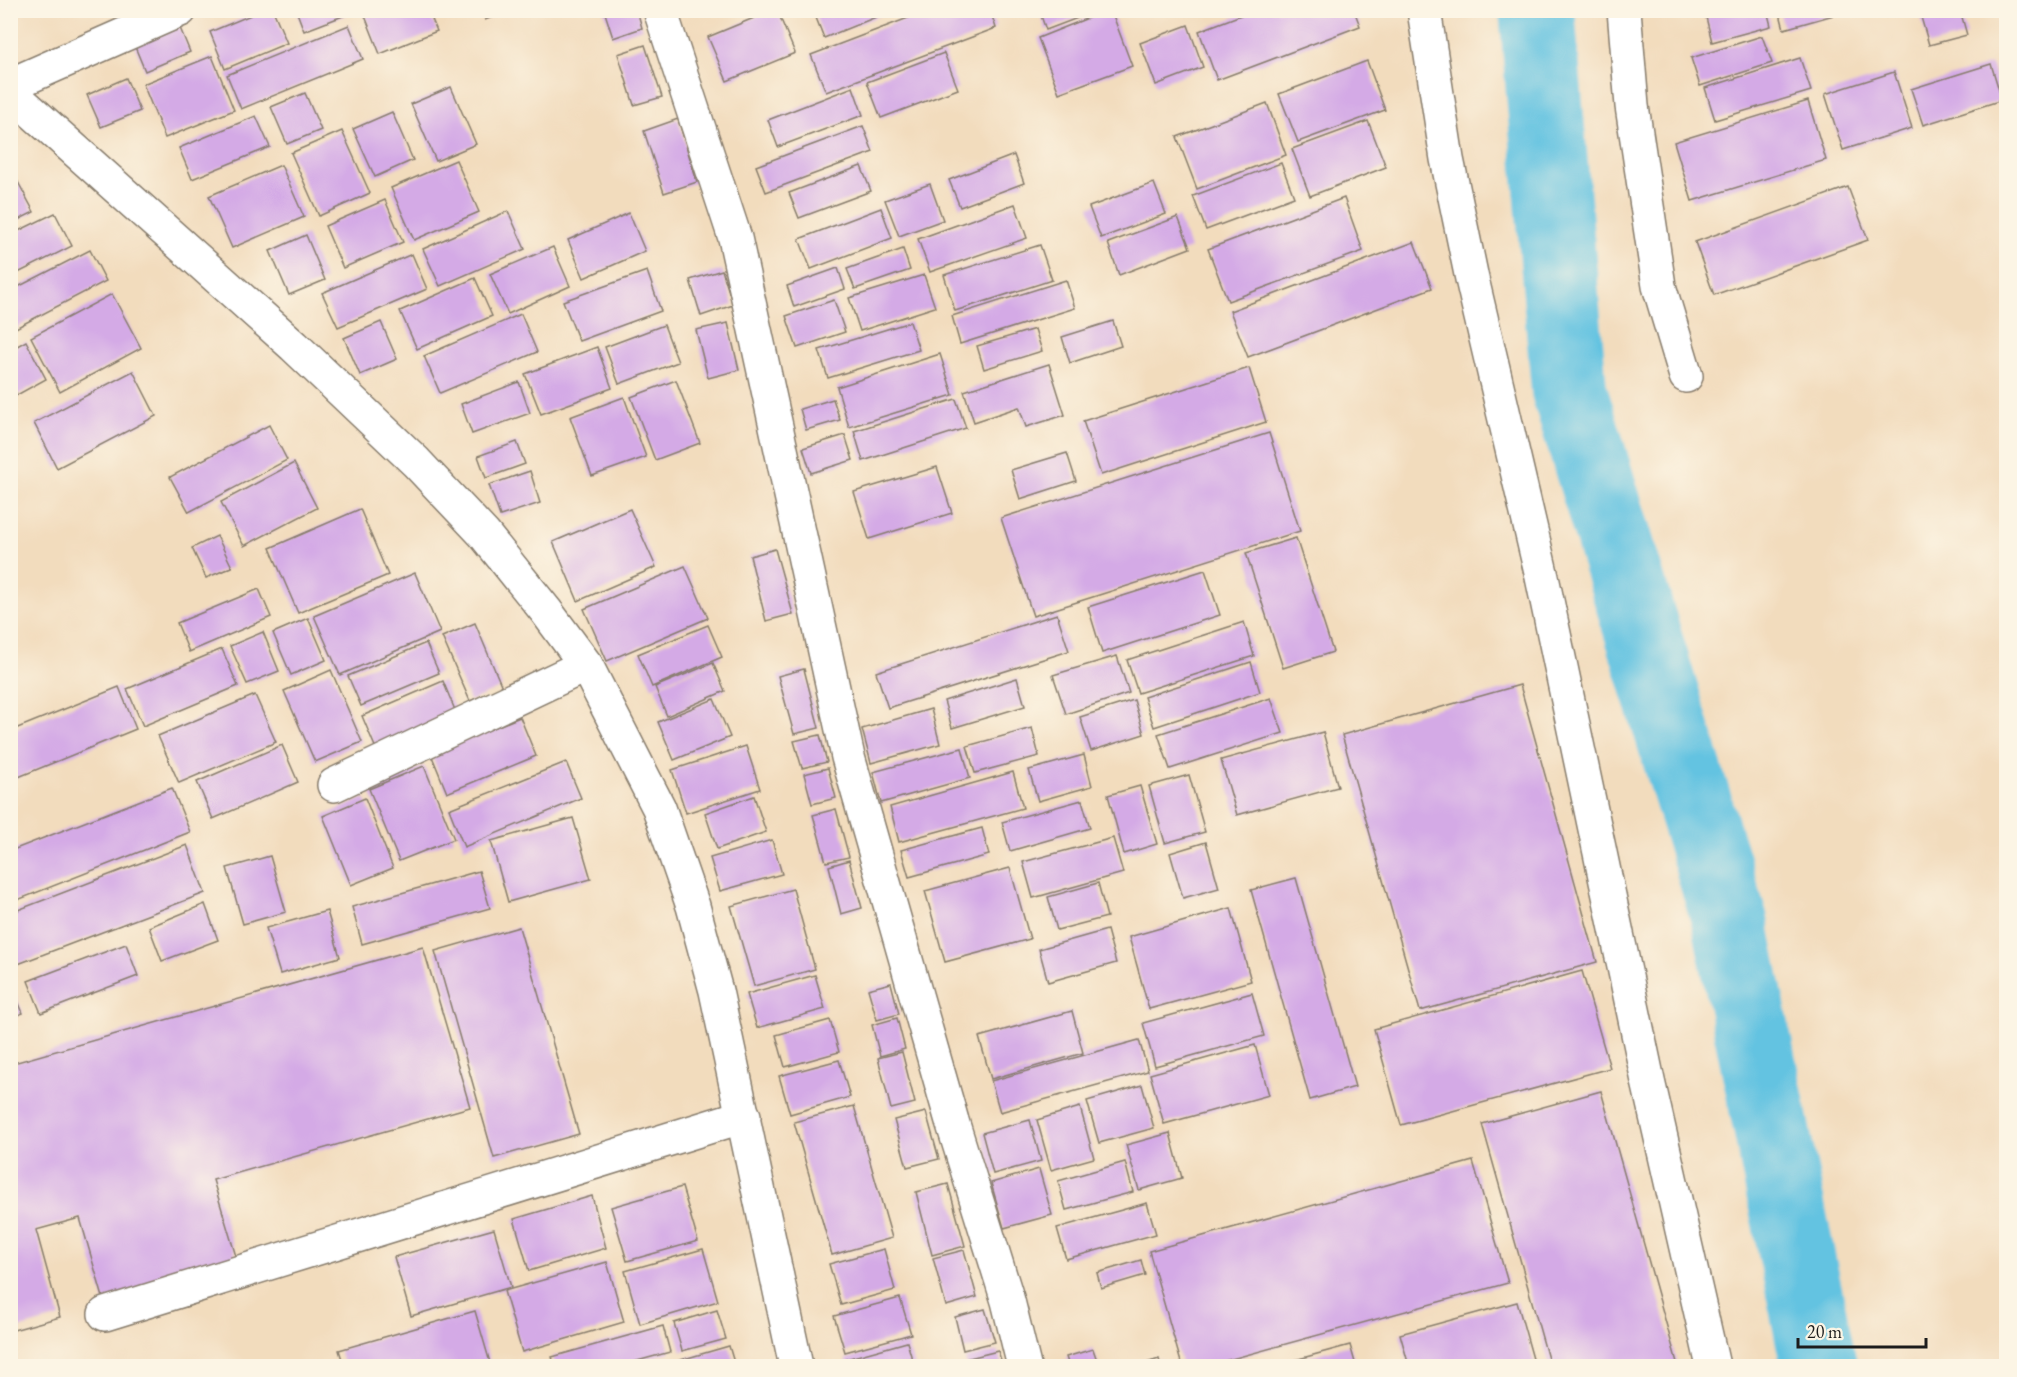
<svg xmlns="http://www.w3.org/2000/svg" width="2017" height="1377" font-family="'EB Garamond',serif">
<rect width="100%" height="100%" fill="#fcf5e5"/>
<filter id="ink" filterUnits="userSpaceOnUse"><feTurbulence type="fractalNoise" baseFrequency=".0167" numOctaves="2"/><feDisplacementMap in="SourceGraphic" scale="12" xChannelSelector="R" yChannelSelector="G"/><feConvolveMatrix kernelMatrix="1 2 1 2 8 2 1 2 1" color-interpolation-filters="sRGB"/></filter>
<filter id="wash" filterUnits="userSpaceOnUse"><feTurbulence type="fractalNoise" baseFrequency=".008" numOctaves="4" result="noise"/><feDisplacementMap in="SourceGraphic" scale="24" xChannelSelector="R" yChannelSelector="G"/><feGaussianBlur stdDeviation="1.35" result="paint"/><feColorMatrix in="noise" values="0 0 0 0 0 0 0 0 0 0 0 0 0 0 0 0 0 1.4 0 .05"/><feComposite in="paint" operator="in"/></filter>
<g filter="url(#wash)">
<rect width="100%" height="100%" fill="#f2dcbd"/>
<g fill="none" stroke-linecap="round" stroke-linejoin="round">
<polyline stroke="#63c3e1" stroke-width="76" points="1537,10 1569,390 1730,922 1819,1366"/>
</g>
<g id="blocks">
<g fill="#d4aae6">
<polygon points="263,10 273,10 287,43 225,69 210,32"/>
<polygon points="296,10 346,10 348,14 304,31"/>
<polygon points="378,10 428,10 437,31 380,54 365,16"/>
<polygon points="481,10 508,10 508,11 485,20"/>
<polygon points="604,10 637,10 642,28 613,38"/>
<polygon points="773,10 777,10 795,53 727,81 708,37"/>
<polygon points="813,10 891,10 891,11 824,38"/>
<polygon points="929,10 990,10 996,28 826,92 811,55"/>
<polygon points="1039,10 1096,10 1096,11 1046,30"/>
<polygon points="1108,10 1111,10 1132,66 1059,93 1038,38"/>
<polygon points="1254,10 1354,10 1360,26 1217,80 1199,31"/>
<polygon points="1713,10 1767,10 1771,26 1712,42 1705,13"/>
<polygon points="1779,10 1848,10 1848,11 1784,29"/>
<polygon points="1919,10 1960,10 1967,35 1929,45"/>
<polygon points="178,23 190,52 145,71 133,42"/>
<polygon points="349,25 363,59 241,109 227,75"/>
<polygon points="1188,25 1203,67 1156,85 1140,43"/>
<polygon points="1762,36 1772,63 1700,86 1691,58"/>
<polygon points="645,45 662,97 634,105 618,54"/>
<polygon points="944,53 958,89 881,118 867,82"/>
<polygon points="212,56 234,110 165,138 143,84"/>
<polygon points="1800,58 1811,91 1715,120 1705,88"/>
<polygon points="1367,61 1385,110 1298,142 1279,94"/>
<polygon points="2006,63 2006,82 2001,65"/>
<polygon points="1991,64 2002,100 1923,125 1911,89"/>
<polygon points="1894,72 1912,128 1843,150 1825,94"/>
<polygon points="126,78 140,111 101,127 87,95"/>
<polygon points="451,87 476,144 436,161 411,104"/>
<polygon points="853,87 863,115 778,147 768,120"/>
<polygon points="305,93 321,130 287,144 271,107"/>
<polygon points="1808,101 1826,160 1692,201 1674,142"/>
<polygon points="1267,103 1286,155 1197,189 1177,137"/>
<polygon points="392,112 413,160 375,177 353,129"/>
<polygon points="256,116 270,147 192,179 179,148"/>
<polygon points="678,119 697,182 664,193 644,131"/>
<polygon points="1368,121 1386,167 1310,196 1292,149"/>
<polygon points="863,126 873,152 766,192 756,166"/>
<polygon points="342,131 370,193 319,216 291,153"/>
<polygon points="1014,155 1024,183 960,207 949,180"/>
<polygon points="456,160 479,212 414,240 391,188"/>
<polygon points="1281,163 1294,197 1206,230 1193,196"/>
<polygon points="281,165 304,217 232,248 209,196"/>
<polygon points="861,166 871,191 799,218 789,193"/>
<polygon points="18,182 34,212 10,224 10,185"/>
<polygon points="1154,183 1166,214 1101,238 1089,207"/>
<polygon points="930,184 943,220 899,236 885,200"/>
<polygon points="1848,187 1868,240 1714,295 1695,242"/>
<polygon points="1344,198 1363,251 1228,301 1208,249"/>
<polygon points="385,200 403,242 343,268 325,226"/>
<polygon points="1015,204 1027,238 930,272 918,239"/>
<polygon points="881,208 892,238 811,269 799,239"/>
<polygon points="508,211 525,249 440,286 423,249"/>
<polygon points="55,213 72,246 10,277 10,235"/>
<polygon points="629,213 645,251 584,278 568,240"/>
<polygon points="1178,217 1190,248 1119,275 1108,243"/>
<polygon points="306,235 325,280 289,295 270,251"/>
<polygon points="1414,242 1432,288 1248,357 1230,311"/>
<polygon points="1040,245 1052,280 955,311 944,275"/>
<polygon points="553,247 570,286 508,314 490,274"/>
<polygon points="903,249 910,270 855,289 847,269"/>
<polygon points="90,250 106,281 10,331 10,291"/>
<polygon points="412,254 427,289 338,327 322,293"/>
<polygon points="838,268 845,289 794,307 787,286"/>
<polygon points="722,270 733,305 701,316 690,280"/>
<polygon points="647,271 661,311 579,341 563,301"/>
<polygon points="924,275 935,307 860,331 849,298"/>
<polygon points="475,278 492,316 417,349 400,311"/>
<polygon points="1066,280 1075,308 960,344 952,316"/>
<polygon points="112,294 141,348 60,392 31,337"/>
<polygon points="834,300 845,332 797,348 786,316"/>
<polygon points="521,314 537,352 440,393 424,356"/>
<polygon points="1113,321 1121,346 1070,363 1062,337"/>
<polygon points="381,322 397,359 360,375 344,338"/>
<polygon points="910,322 919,350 828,378 819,350"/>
<polygon points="728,323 739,370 708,378 696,330"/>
<polygon points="664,325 678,362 619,384 605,347"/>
<polygon points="1035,329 1042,351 984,369 977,346"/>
<polygon points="26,341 46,379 17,395 10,383 10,350"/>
<polygon points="597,347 612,388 541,414 525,374"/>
<polygon points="940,354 953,395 849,427 837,387"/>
<polygon points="1049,364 1065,415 1026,427 1019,407 974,422 964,391"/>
<polygon points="1249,368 1266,422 1101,475 1083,421"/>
<polygon points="133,371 156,416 57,468 34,423"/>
<polygon points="676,380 700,443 655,460 631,397"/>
<polygon points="519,382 530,413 472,434 461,404"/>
<polygon points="624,397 646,457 592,476 570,417"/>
<polygon points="833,399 840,420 806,430 800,409"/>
<polygon points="956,399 966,428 863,461 854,431"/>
<polygon points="269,425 287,460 189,512 170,477"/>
<polygon points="1269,433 1300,531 1033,616 1001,518"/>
<polygon points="845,435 853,460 811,473 803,448"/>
<polygon points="517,442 525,464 486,478 478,456"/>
<polygon points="1067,453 1076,481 1020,499 1011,470"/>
<polygon points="294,463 317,508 244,546 221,502"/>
<polygon points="937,467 952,513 869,539 854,492"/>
<polygon points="530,471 540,503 500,516 489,485"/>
<polygon points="360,509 388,575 298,613 270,548"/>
<polygon points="630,509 656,567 578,601 553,542"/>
<polygon points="217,536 232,567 206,578 192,548"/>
<polygon points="1296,538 1333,652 1283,668 1246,553"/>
<polygon points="775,549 793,614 766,621 750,556"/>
<polygon points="685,566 708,618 607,661 584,609"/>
<polygon points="1205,570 1220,615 1102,653 1088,607"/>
<polygon points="415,573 440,632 340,675 314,616"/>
<polygon points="259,589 271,617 189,652 177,623"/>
<polygon points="1057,614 1069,651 888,708 876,672"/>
<polygon points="308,618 326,660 291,675 273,633"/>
<polygon points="1244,622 1254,656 1138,693 1127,660"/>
<polygon points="475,623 502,687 470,701 442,637"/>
<polygon points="708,625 722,657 652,687 638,654"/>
<polygon points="263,632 279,671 247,684 230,646"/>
<polygon points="426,643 439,673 361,706 348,676"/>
<polygon points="222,649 238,686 143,726 127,689"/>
<polygon points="1117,656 1129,693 1066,714 1053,675"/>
<polygon points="1251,662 1260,692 1154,727 1144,697"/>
<polygon points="713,663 725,691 667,716 655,687"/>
<polygon points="804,669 819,728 794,734 778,676"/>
<polygon points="331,670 362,742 315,762 284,691"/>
<polygon points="1017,678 1025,706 952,728 944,701"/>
<polygon points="443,681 457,715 376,749 362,716"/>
<polygon points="1520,685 1597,962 1420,1011 1342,735"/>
<polygon points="119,687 136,729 16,778 10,765 10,731"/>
<polygon points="255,695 276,742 179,783 158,736"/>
<polygon points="1271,698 1283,733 1170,769 1158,734"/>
<polygon points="714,699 730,737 674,760 658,722"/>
<polygon points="1134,700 1144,734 1091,751 1080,717"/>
<polygon points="931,709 940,744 871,763 862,729"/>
<polygon points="520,717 536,756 447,793 431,754"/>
<polygon points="1032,728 1039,756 975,773 967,746"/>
<polygon points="1323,732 1338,787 1237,815 1221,760"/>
<polygon points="820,735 827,762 802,768 794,741"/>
<polygon points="282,745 298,782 213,819 197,782"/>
<polygon points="746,746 760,789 686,813 672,770"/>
<polygon points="962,748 970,778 881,803 873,772"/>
<polygon points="1084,755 1092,786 1038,801 1029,770"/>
<polygon points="566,762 581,798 464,847 449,809"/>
<polygon points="424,766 454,839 399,861 369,789"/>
<polygon points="828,768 836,798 812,804 804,774"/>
<polygon points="1013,772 1023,808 899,842 890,807"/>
<polygon points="1189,775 1205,832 1165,843 1149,786"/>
<polygon points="1140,786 1157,844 1124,854 1108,795"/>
<polygon points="172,788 190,832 10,903 10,851"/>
<polygon points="754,796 766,832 717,849 705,813"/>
<polygon points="365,798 393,868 351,885 323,816"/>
<polygon points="1082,800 1090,828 1010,851 1002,822"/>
<polygon points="836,809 849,857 826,862 813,815"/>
<polygon points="573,818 591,879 508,902 491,841"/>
<polygon points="982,828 989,855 909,877 901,850"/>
<polygon points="1113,838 1123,873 1033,898 1023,862"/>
<polygon points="772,840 782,874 720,891 710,858"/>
<polygon points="1206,842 1219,888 1183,898 1170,853"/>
<polygon points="187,845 205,893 18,964 10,944 10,913"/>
<polygon points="270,856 286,912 243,924 227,868"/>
<polygon points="849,860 862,908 841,914 829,866"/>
<polygon points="1010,868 1030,939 945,962 925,891"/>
<polygon points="479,871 490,908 362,944 352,907"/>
<polygon points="1296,878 1355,1087 1310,1100 1251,890"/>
<polygon points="1098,883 1107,917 1057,930 1048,897"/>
<polygon points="793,889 815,969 754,986 731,906"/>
<polygon points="205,904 218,940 162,961 149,927"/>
<polygon points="1231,908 1251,981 1149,1009 1129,937"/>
<polygon points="327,911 340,957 280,974 266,928"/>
<polygon points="519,927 579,1134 494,1158 435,951"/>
<polygon points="1107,930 1116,963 1048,982 1039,949"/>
<polygon points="126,944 138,976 41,1013 28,981"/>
<polygon points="423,947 470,1107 213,1180 238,1263 104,1301 80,1218 36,1230 60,1317 10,1331 10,1064"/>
<polygon points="1582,971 1610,1068 1401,1125 1374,1029"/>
<polygon points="815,975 825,1009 757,1028 747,994"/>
<polygon points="10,982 23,1013 10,1018"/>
<polygon points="891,983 899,1014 877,1020 868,989"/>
<polygon points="1252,993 1264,1036 1155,1066 1143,1023"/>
<polygon points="1072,1011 1083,1053 991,1079 979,1037"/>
<polygon points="897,1018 905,1049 880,1056 872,1025"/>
<polygon points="830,1020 839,1052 785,1067 776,1035"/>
<polygon points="1139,1040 1148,1071 1000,1112 991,1081"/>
<polygon points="1255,1045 1269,1095 1164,1124 1150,1074"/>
<polygon points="902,1052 915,1103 891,1109 878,1058"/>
<polygon points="839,1060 850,1097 790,1114 779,1076"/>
<polygon points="1142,1085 1154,1128 1099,1143 1087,1101"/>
<polygon points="1601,1091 1678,1366 1550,1366 1482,1124"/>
<polygon points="854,1106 892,1238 832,1255 794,1122"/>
<polygon points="1080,1107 1094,1158 1051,1170 1037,1120"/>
<polygon points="926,1112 939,1159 907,1167 894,1120"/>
<polygon points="1030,1120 1041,1161 993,1174 982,1133"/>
<polygon points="1170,1133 1182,1178 1139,1190 1126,1145"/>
<polygon points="1473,1161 1508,1283 1206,1366 1182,1366 1149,1251"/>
<polygon points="1125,1162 1133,1192 1066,1210 1058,1181"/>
<polygon points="1039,1169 1052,1215 1004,1228 991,1183"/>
<polygon points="948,1184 965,1246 932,1255 916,1192"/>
<polygon points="682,1187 698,1241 627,1261 611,1207"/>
<polygon points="592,1196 606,1248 529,1271 514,1219"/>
<polygon points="1147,1203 1156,1234 1066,1259 1057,1228"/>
<polygon points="494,1229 511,1287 411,1316 394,1257"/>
<polygon points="703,1249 718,1301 640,1324 625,1271"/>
<polygon points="884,1249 895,1290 841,1305 829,1264"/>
<polygon points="964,1250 977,1297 946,1306 933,1258"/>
<polygon points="1141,1260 1145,1275 1101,1288 1097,1273"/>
<polygon points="607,1262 624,1322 522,1352 504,1291"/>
<polygon points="900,1298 911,1334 845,1352 834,1316"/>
<polygon points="1517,1302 1535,1366 1409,1366 1400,1334"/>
<polygon points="985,1309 995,1342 963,1350 955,1317"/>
<polygon points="717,1310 726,1339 682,1351 674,1323"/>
<polygon points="475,1311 491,1366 344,1366 339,1350"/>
<polygon points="663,1326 670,1352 619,1366 555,1366 552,1357"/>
<polygon points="907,1342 914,1366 848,1366 846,1359"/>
<polygon points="1350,1345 1356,1366 1273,1366"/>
<polygon points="729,1346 735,1366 660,1366"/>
<polygon points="1093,1349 1099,1366 1069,1366 1066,1357"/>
<polygon points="998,1351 1003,1366 967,1366 965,1359"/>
<polygon points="1159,1359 1161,1366 1137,1366"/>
</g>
</g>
</g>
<g filter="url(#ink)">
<use href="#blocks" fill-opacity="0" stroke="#877c6c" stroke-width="1.5"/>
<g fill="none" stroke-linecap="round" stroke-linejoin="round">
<g stroke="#877c6c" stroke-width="36">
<g id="minor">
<polyline points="660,10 735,238 848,757 952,1121 1008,1301 1024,1366"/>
<polyline points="1424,10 1447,159 1472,279 1542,577 1648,1081 1713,1366"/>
<polyline points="1624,10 1632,106 1659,286 1686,376"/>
<polyline points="10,85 180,10"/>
<polyline points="334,785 586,665"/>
<polyline points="105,1314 744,1116"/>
</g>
</g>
<g stroke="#877c6c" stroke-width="36">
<polyline id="tertiary" points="10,92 294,346 416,462 484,534 546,611 586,665 659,808 693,906 716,991 796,1366"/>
</g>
<use href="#minor" stroke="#fff" stroke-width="33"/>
<use href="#tertiary" stroke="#fff" stroke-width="33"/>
</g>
</g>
<rect width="2017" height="1377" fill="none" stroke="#fcf5e5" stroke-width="36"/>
<path d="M1798 1338v9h128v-9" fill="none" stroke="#1c1c1c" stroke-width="3"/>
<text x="1807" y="1338" font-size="18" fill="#1c1c1c" stroke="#fcf5e5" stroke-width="4.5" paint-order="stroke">20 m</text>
</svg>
